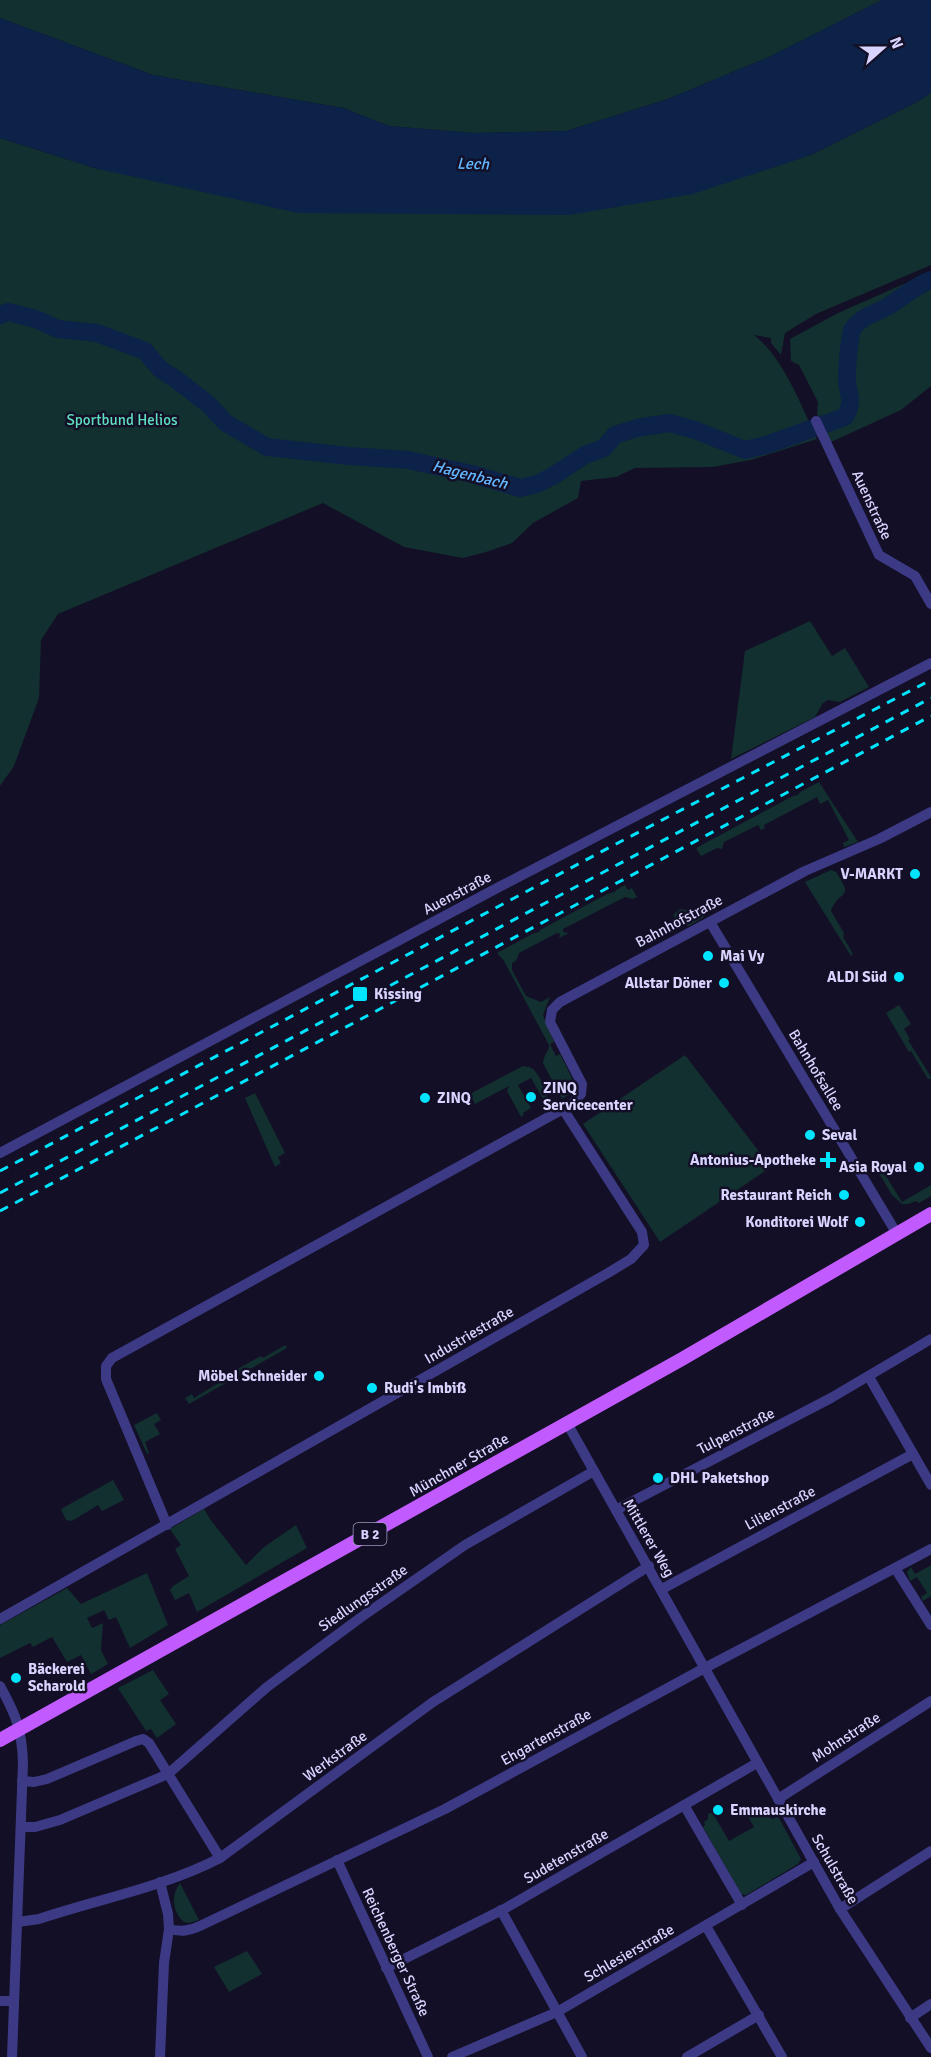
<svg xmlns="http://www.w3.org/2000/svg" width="931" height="2057" font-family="Signika,sans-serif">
<rect width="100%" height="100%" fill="#130f26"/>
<g fill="#12302f">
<polygon points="0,0 882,0 769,57 668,99 566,131 473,133 389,126 343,108 153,75 0,18"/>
<path d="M931,93V265L816,314L785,333L781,355L771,343V338L754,335C783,357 801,405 817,439L751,460L712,467L635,468L616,477L581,481L578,498L533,523L512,543L486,552L463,558L404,547L323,503L58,614L41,640L39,698L14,766L0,786V138L98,169L811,155L917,102Z"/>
<polygon points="931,272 931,278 907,289 850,326 845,349 846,363 853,368 853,334 860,325 894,306 907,295 931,283 931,386 901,410 831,442 817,414 818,402 799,365 791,361 790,339 838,313"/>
<polygon points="810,621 832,656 845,648 869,687 840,702 828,700 823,703 815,717 731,759 745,651"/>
<polygon points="819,782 858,842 844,847 843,843 849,840 828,800 820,804 817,797 764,825 765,828 761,830 758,825 724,842 722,849 717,848 701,856 696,848 793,796 798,795 800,792"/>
<path d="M831,870L836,872C855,901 840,888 831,911L844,933L843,937L853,954L851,956L805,882Z"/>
<path d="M625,885L628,890L632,888L637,897L633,899L625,897L563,929V932L569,933L559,938L560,934L557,933L519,953L516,961L512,963V970L526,996L541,1002L550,997L543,1015L554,1042L550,1044L556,1056L560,1054L574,1082L570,1094L562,1099L543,1063C543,1056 549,1052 549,1045L504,961L497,953L534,933L539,932L540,930L607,894L615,892L616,890Z"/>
<polygon points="680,909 699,912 704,917 689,926 679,924 673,915"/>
<polygon points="899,1005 911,1024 904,1029 910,1039 908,1040 931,1077 930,1079 928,1079 911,1051 909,1052 886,1013"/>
<polygon points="685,1055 771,1167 660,1242 583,1124"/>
<path d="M523,1066C526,1067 529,1066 533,1069C540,1075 550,1097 547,1106L531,1078L518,1085L531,1108L523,1113L524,1115L521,1117L507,1091L509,1086L475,1104L470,1094Z"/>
<polygon points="255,1093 285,1153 278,1157 281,1163 275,1167 245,1098"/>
<polygon points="881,1168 902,1202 931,1185 931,1196 919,1203 916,1201 908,1204 902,1204 892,1195 877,1170"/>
<polygon points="285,1345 287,1348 189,1404 185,1398 192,1394 194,1398 220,1382 219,1379 261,1356 263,1358"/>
<polygon points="157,1413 161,1420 154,1424 160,1434 145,1442 149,1453 147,1454 134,1425"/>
<polygon points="113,1480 124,1500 102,1511 98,1505 72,1521 66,1520 61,1509"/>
<polygon points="204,1509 210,1519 246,1565 264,1547 296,1525 307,1548 197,1612 189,1593 175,1600 170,1590 173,1586 189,1576 175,1549 181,1545 170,1529"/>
<polygon points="931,1565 931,1596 923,1601 921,1597 927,1593 917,1577 910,1581 907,1572 911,1567 915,1574"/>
<polygon points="147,1573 168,1625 130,1648 116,1617 109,1620 104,1610 87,1618 92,1628 103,1623 101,1650 108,1664 91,1674 81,1655 67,1662 52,1637 33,1647 30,1643 0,1658 0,1625 67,1588 81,1604"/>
<polygon points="153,1670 169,1694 160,1700 176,1724 157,1738 151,1729 146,1731 118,1688"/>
<polygon points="763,1805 772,1819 778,1816 801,1859 798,1864 746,1895 741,1894 703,1827 705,1825 704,1822 708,1819 708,1814 712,1812 729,1841 754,1827 747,1815"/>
<path d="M180,1883L199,1920L189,1923L184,1922C172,1912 171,1894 180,1883Z"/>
<polygon points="247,1951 262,1974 229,1992 214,1967"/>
</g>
<polygon fill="#0c2248" points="882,0 931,0 931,93 917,102 811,155 693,194 569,215 298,213 98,169 0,138 0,18 153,75 343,108 389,126 473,133 566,131 668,99 769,57"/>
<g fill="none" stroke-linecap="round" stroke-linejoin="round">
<path stroke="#0c2248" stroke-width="18" d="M0,315L8,312L36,319L58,329L97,333L145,351L161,370L173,377L208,404L226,423L267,447L349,456L408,460L472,474L520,488L537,484L553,476L585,455L604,448L615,435L637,428L669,423L695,430L745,450L766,445L845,417C854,400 849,398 847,381C846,376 850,333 852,330C859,318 875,313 887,307C902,298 914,286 931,280"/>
<g stroke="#3d3a85" stroke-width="10">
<polyline points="816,421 879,555 915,576 931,604"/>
<polyline points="710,922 897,1234"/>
<polyline points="0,1153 499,887 931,663"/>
<polyline points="869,1377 931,1485"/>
<polyline points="567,1423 840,1909 931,2048"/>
<polyline points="616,1510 831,1398 931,1339"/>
<polyline points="167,1525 106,1379 106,1366 112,1358 572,1104 581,1094 582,1084 550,1022 552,1010 560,1002 805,871 879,839 931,812"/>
<polyline points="895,1568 931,1625"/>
<polyline points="662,1589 913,1454"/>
<polyline points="0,1619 608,1273 631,1259 644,1245 642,1232 563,1109"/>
<path d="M0,1686C16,1715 22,1730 23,1763L12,2057"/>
<polyline points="22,1781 34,1782 47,1779 136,1741 143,1739 149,1743 220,1858"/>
<polyline points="778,1799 931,1701"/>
<polyline points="684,1805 742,1905"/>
<polyline points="21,1827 35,1827 60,1820 168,1774 267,1687 360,1618 465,1545 594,1471"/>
<polyline points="337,1860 428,2057"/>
<polyline points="840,1909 931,1851"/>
<polyline points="501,1910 582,2057"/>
<path d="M18,1922L39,1919C99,1899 164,1887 220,1858L433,1702L649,1566"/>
<polyline points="706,1926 782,2057"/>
<path d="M169,1929C181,1932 189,1931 200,1926L445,1809L701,1670L931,1549"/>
<polyline points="386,1968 504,1909 757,1763"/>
<polyline points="0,2001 14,2001"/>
<polyline points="910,2018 931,2004"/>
<polyline points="160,2057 164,1963 169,1929 168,1914 160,1882"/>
<polyline points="452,2057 557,2012 814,1862"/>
<polyline points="687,2057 759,2015"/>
</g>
<polyline stroke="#c25bff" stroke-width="14" points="0,1740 682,1359 931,1214"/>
<g stroke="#00e5ff" stroke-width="3" stroke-dasharray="9 8" stroke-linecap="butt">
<polyline points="0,1171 616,844 931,680"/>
<polyline points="0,1193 931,698"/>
<polyline points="0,1211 931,716"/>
</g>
</g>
<g fill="#00e5ff" stroke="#130f26" stroke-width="2">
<circle cx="915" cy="874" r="6"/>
<circle cx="708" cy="956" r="6"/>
<circle cx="899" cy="977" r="6"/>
<circle cx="724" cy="983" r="6"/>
<rect x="352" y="986" width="16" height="16" rx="3"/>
<circle cx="531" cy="1097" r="6"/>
<circle cx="425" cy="1098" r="6"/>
<circle cx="810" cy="1135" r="6"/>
<path d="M825 1151h6v6h6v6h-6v6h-6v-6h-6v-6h6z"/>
<circle cx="919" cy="1167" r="6"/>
<circle cx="844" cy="1195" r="6"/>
<circle cx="860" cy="1222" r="6"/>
<circle cx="319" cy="1376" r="6"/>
<circle cx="372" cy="1388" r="6"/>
<circle cx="658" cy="1478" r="6"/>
<circle cx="16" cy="1678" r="6"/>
<circle cx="718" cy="1810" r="6"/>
</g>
<g text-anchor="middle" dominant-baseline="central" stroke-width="5" stroke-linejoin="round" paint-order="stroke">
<rect fill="#130f26" stroke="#9e99be" stroke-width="1.5" x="353.5" y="1523" width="33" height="22" rx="4.5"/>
<g font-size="14" font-weight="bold" fill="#d9d4ff">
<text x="370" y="1534">B 2</text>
</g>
<g font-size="15" fill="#5fe0c0" stroke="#130f26">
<text x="122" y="420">Sportbund Helios</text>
</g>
<g font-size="15" fill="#d9d4ff" stroke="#130f26">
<text transform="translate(872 505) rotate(65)">Auenstraße</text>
<text transform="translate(457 893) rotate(-28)">Auenstraße</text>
<text transform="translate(679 921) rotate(-28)">Bahnhofstraße</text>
<text transform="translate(816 1070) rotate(59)">Bahnhofsallee</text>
<text transform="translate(469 1335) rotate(-30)">Industriestraße</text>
<text transform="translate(736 1431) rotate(-27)">Tulpenstraße</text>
<text transform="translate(459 1465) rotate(-30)">Münchner Straße</text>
<text transform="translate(780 1508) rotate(-28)">Lilienstraße</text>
<text transform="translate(649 1538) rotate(60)">Mittlerer Weg</text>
<text transform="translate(363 1598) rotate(-35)">Siedlungsstraße</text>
<text transform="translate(546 1737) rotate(-29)">Ehgartenstraße</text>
<text transform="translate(846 1737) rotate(-33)">Mohnstraße</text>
<text transform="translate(335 1756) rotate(-36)">Werkstraße</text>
<text transform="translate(566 1856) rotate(-30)">Sudetenstraße</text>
<text transform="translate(835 1869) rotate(60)">Schulstraße</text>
<text transform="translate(396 1952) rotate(65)">Reichenberger Straße</text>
<text transform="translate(629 1953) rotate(-30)">Schlesierstraße</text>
</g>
<g font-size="15" font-weight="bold" fill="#d9d4ff" stroke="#130f26" text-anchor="start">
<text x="903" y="874" text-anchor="end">V-MARKT</text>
<text x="720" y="956">Mai Vy</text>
<text x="887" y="977" text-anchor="end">ALDI Süd</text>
<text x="712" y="983" text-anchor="end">Allstar Döner</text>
<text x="374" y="994">Kissing</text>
<text x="543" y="1088">ZINQ<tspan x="543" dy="17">Servicecenter</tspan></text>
<text x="437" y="1098">ZINQ</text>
<text x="822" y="1135">Seval</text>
<text x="816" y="1160" text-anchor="end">Antonius-Apotheke</text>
<text x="907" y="1167" text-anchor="end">Asia Royal</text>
<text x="832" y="1195" text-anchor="end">Restaurant Reich</text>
<text x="848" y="1222" text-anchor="end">Konditorei Wolf</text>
<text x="307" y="1376" text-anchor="end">Möbel Schneider</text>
<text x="384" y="1388">Rudi's Imbiß</text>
<text x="670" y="1478">DHL Paketshop</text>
<text x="28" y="1669">Bäckerei<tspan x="28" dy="17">Scharold</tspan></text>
<text x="730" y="1810">Emmauskirche</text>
</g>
<g font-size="16" font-style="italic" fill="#62b6ff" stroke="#130f26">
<text transform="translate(473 164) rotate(1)">Lech</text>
<text transform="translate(470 475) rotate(14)">Hagenbach</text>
</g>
</g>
<g transform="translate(883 48) rotate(69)" stroke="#130f26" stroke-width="4.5" paint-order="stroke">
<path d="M0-4.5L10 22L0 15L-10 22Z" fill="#d9d4ff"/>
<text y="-9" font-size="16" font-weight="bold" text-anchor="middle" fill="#d9d4ff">N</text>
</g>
</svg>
